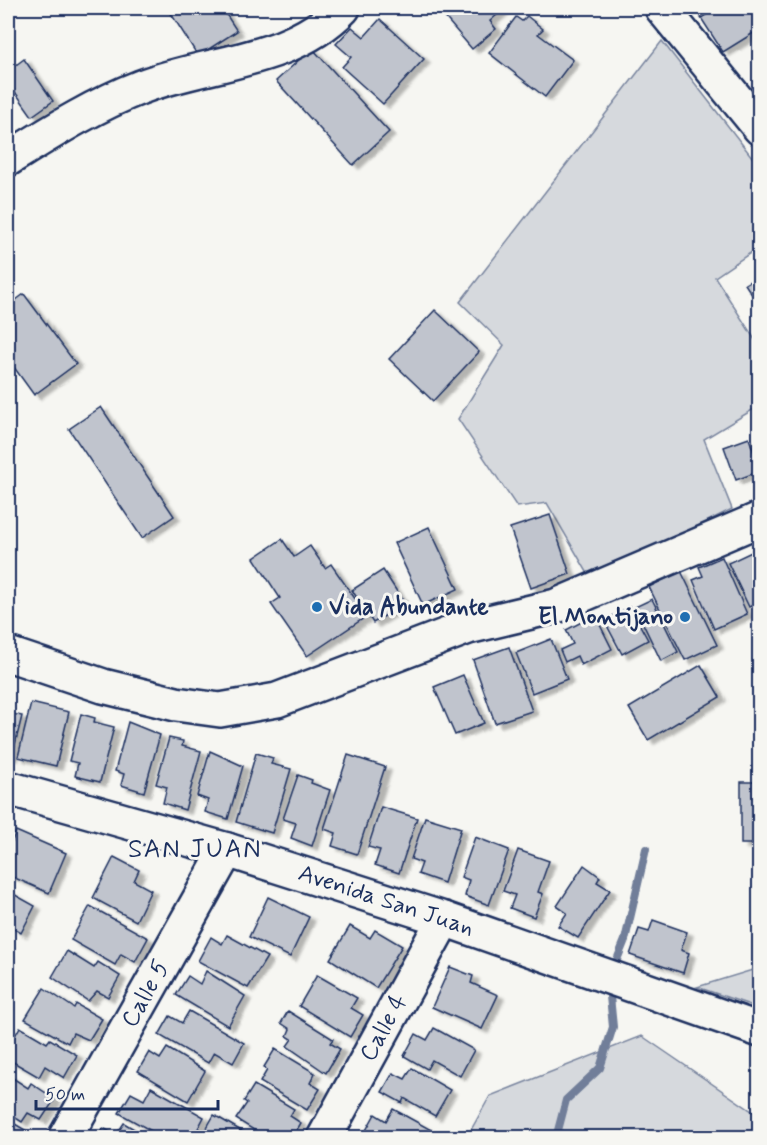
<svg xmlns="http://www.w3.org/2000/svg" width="767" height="1145" font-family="Mynerve,sans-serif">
<defs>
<filter id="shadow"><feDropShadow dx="6" dy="4" stdDeviation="1.5" flood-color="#0004"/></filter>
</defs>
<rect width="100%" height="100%" fill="#f6f6f2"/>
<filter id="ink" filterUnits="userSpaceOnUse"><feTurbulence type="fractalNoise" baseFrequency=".0167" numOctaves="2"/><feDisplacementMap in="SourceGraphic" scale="12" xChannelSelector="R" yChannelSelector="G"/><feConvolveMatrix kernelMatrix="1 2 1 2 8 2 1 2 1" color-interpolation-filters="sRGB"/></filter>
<g filter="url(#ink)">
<g fill="#d6d9dd" stroke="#78849e" stroke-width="1.5">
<polygon points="662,41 759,166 759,247 715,277 759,346 759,406 704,439 732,509 591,579 547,503 517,507 458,419 504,345 460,302"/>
<polygon points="759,968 759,1008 697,987"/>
<polygon points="642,1036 759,1116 759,1137 467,1137 490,1096"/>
</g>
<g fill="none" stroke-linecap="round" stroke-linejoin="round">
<g stroke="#717e99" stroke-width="8">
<polyline points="612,972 625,940 646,849"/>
<polyline points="556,1138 566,1100 600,1068 613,1027 609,986"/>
</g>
</g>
<g fill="#c0c4cd" stroke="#1b2f5e" stroke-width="1.5" filter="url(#shadow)">
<polygon points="177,8 222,8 237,31 198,56 170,12"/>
<polygon points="437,8 505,8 490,21 496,29 472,49"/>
<polygon points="717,8 760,8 760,29 723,52 701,18"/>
<polygon points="527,16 543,29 538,34 573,60 545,97 489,53 516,17 522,21"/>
<polygon points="380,19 424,59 383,104 342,67 351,57 336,44 352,27 364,37"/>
<polygon points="312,48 389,132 353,165 276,81"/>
<polygon points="24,59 53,101 32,116 8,82 8,71"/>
<polygon points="760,275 760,307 745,284"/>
<polygon points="24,294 76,364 34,395 8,359 8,306"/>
<polygon points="435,310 479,352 433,401 389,359"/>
<polygon points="101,407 174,516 142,538 69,429"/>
<polygon points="749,438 760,471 736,480 724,447"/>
<polygon points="550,515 570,574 531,588 510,528"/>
<polygon points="429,527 458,589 423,605 394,543"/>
<polygon points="282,539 294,557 310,546 325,568 331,564 367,616 307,656 271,604 280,598 254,558"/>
<polygon points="760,548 760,602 749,607 728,563"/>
<polygon points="722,557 747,614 714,629 693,580 703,576 699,567"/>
<polygon points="383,570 405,604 373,623 352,590"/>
<polygon points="681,571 717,645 685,660 649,587"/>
<polygon points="652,599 678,652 661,661 635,607"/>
<polygon points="630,607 648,640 622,654 604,620"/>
<polygon points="595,615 612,649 581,665 577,656 565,662 560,650 573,644 566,630"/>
<polygon points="551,639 567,679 532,693 516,653"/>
<polygon points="509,647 532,711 495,723 473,660"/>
<polygon points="701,665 720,697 648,740 629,708"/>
<polygon points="463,675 484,723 455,735 434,687"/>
<polygon points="31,703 69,712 56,766 18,757"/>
<polygon points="8,713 22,716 12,757 8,756"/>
<polygon points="81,714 95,718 94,722 114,727 100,782 75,776 78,763 69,761"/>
<polygon points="128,722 160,735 144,792 121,785 124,774 115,771"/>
<polygon points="169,738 183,741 182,746 201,751 185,810 163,803 167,787 156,784"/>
<polygon points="210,751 243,766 228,819 205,812 208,800 197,796"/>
<polygon points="256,753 273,758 271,764 291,769 272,833 236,822"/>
<polygon points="348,755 385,767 357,854 332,846 336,833 324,829"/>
<polygon points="298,775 312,780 311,783 330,790 312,846 291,838 296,823 283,819"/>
<rect x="741" y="782" width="19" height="62"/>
<polygon points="381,807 417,818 399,873 375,865 380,850 368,847"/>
<polygon points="425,817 461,828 444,883 418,874 422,863 411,859"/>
<polygon points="16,831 66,853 49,893 8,875 8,851"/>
<polygon points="475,837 509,850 489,905 465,896 469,880 461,877"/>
<polygon points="518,850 549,861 538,892 543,894 534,917 510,908 515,895 503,891"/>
<polygon points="114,857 139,870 134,881 151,890 136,921 93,898"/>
<polygon points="584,865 600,877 597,882 610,890 578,938 558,926 567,913 557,906"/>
<polygon points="8,891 35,906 21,933 8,925"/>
<polygon points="268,897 309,917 290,957 249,937"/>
<polygon points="90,906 148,938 135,962 121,954 115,965 71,940"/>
<polygon points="653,920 687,932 681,950 689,953 683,973 630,955 639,929 649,932"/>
<polygon points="350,926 370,938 375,930 402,946 376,988 330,959"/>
<polygon points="227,935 267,957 248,988 198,961 211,937 222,944"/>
<polygon points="67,951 94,968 98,962 120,976 108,997 97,991 88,1001 52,977"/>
<polygon points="450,967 473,976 471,983 498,995 482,1029 432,1007"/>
<polygon points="206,971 245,996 228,1026 176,995 188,976 200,984"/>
<polygon points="317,975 357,998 351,1008 363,1015 350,1037 299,1006"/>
<polygon points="44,988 74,1008 76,1004 102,1019 89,1040 73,1033 68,1043 25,1019"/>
<polygon points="189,1011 244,1043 233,1063 214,1052 208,1063 159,1035 170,1016 182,1023"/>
<polygon points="288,1011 333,1039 330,1043 340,1049 326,1073 287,1046 292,1039 287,1036 290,1029 281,1023"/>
<polygon points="20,1027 47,1043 50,1039 77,1055 64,1078 45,1066 39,1077 8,1059 8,1048"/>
<polygon points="434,1028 474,1050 460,1076 432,1060 427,1069 404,1056 416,1034 427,1040"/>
<polygon points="167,1048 205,1071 188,1101 138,1071 149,1052 160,1059"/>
<polygon points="275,1049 315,1073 310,1083 320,1089 307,1110 260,1082 267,1070 264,1067"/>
<polygon points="412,1068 450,1090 435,1116 404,1098 402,1103 382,1092 393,1073 405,1079"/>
<polygon points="8,1075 28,1088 31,1083 55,1099 41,1120 28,1113 22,1122 8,1113"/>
<polygon points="254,1085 294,1109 290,1116 301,1123 292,1138 267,1138 236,1119 247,1103 244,1101"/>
<polygon points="151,1087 204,1117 193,1138 164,1138 119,1113 131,1093 144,1100"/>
<polygon points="393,1109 433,1131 429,1138 370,1138 364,1134 375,1114 386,1121"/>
<polygon points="214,1115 238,1129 253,1138 201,1138"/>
<polygon points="8,1120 32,1134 30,1138 8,1138"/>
<polygon points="124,1123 149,1138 97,1138 103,1128 116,1135"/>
</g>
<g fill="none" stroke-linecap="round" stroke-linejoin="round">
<g stroke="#1b2f5e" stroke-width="38">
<g id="minor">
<polyline points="662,8 760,128"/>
<path d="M8,159C50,133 94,105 141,87C209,61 290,63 343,8"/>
<polyline points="8,654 103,686 176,704 220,710 277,700 468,627 556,606 760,519"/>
<polyline points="8,788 227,850 444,919 760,1030"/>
<polyline points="65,1138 227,850"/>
<polyline points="324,1138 444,919"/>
</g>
</g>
<use href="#minor" stroke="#f6f6f2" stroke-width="33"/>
</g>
</g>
<g fill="#1f6fb2" stroke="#f6f6f2" stroke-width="2">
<circle cx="317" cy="607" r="6"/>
<circle cx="685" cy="617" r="6"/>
</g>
<g text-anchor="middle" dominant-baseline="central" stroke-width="6" stroke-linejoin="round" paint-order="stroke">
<g font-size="24" font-weight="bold" fill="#1b2f5e" stroke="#f6f6f2" text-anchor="start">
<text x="329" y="607">Vida Abundante</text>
<text x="673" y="617" text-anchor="end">El Montijano</text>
</g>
<g font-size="24" fill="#1b2f5e" stroke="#f6f6f2">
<text transform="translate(386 901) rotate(18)">Avenida San Juan</text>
<text transform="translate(146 994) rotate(-61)">Calle 5</text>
<text transform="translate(384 1028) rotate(-61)">Calle 4</text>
</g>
<g font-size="26" letter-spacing="1.5" fill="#1b2f5e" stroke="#f6f6f2">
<text x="195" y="850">SAN JUAN</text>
</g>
</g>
<rect width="767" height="1145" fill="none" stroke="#f6f6f2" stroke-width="30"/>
<rect x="15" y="15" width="737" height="1115" fill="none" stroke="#1b2f5e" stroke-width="2" filter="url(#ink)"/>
<path d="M36 1100v9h182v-9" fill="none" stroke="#1b2f5e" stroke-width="3"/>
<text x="45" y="1100" font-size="18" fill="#1b2f5e" stroke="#f6f6f2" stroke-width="4.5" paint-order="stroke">50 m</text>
</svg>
